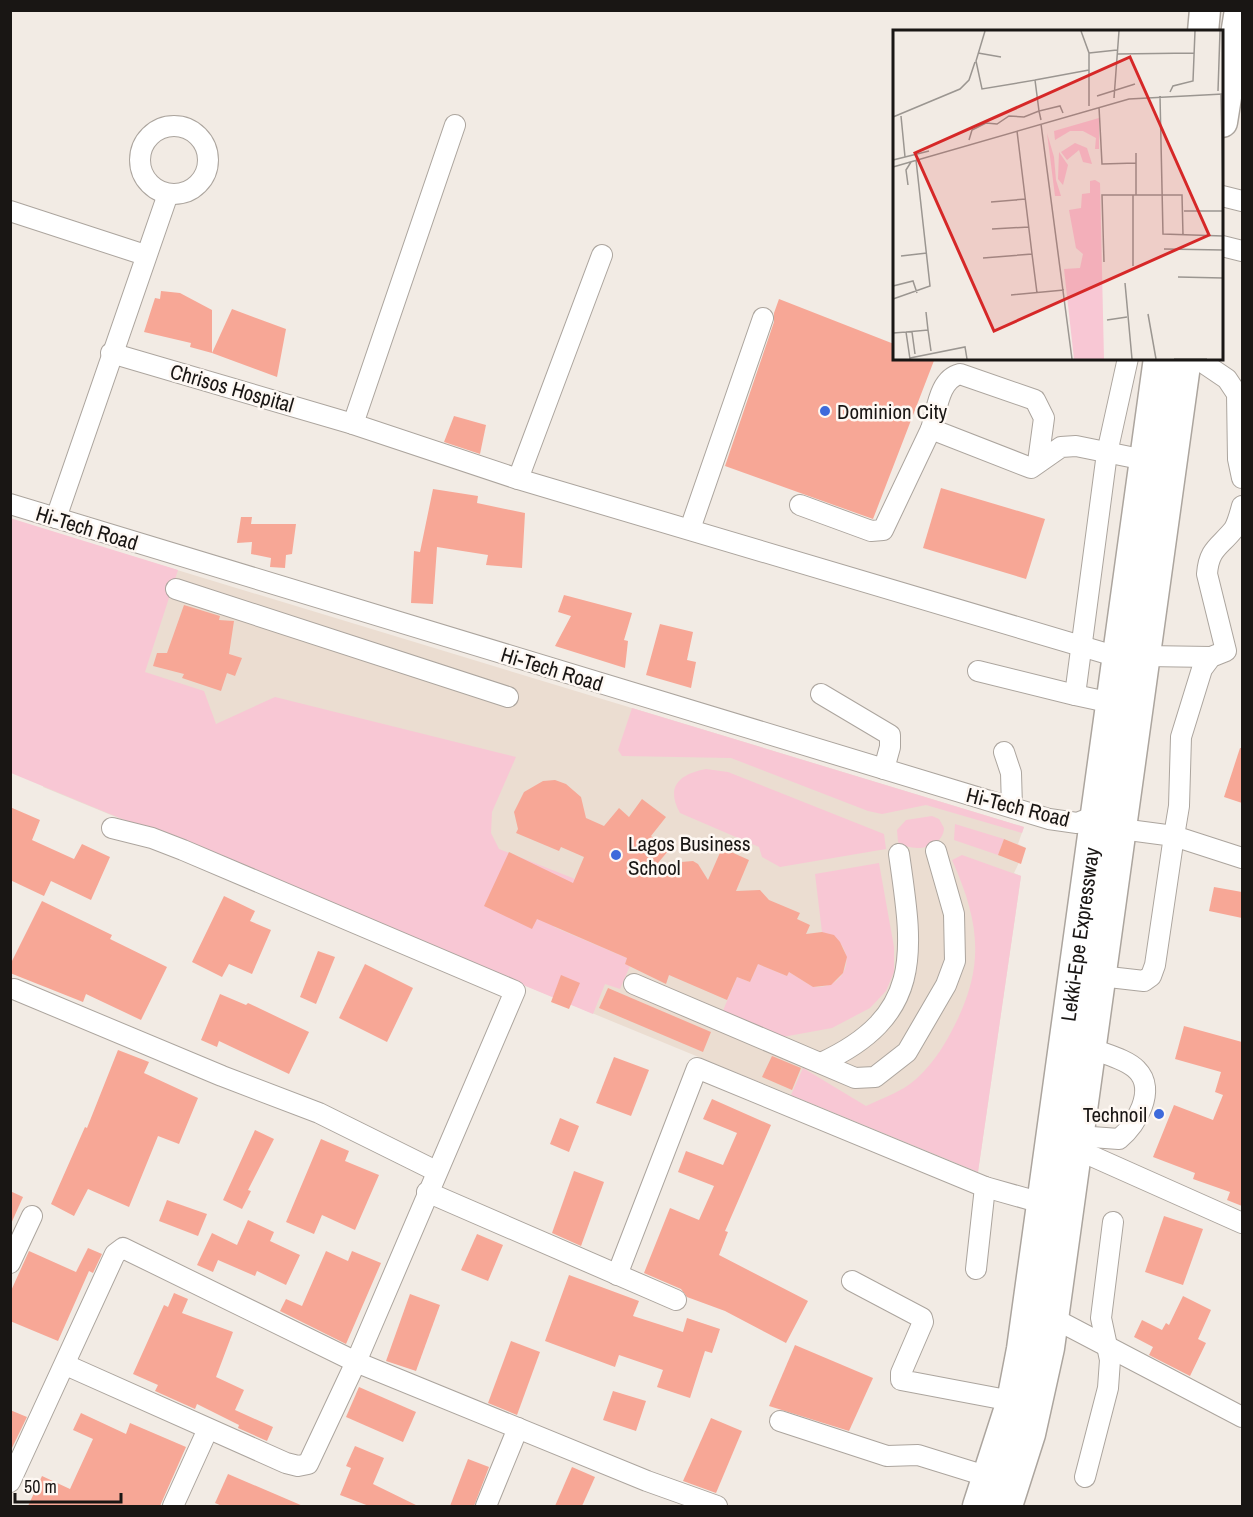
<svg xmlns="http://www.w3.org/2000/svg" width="1253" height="1517" font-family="'Archivo Narrow',sans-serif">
<rect width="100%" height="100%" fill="#f2ebe4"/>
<polygon fill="#ebddd1" points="118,552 1024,827 1018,844 1026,848 1014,873 1021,876 978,1172 43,787"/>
<g fill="#f8c7d4">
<polygon points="10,518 178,570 145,672 204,691 216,724 275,697 516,757 492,812 491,833 499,849 575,879 554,927 627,958 625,964 630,966 620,989 605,984 593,1014 11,773"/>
<polygon points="632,708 1024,827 1022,833 926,805 882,814 868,811 731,758 622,756 618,750"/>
<path d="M706,769L728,772L884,834L886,849L780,867L762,857L759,847L680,813C665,786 680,774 706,769Z"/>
<path d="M932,816L939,819L944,828C943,849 912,853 898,842L897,830L906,820Z"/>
<polygon points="955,824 1004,839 998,855 954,840"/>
<path d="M962,855L1021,876L978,1172L791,1095L803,1068L866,1106C878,1100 892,1095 904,1088C923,1076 938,1056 949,1036C985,971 982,927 952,860Z"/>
<path d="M879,863L894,947V972L886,991L870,1008L832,1028L777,1038L722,1013L737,977L750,982L758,964L787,976L789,972L813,987C851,990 860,943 822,932L815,874Z"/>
</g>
<g fill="#f7a796">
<polygon points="161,291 180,293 212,310 212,353 190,347 191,343 144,332 155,298 160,299"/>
<polygon points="779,299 894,344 894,358 935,358 873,519 725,466 774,322 774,313"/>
<polygon points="232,309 286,329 277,377 212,353"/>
<polygon points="454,416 486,425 480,454 444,442"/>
<polygon points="941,488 1045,519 1026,579 923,548"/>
<polygon points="433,489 478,496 477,503 525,513 522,568 486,565 488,555 437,547 433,604 411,603 414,551 420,552"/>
<polygon points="241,517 252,517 251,524 296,524 292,554 286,555 285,568 270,567 271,558 251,554 252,542 237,543"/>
<polygon points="564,595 632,613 624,640 628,641 625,668 555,646 571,616 558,612"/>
<polygon points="184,605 220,616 219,620 234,621 229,654 242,658 235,676 227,673 221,691 182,678 184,674 153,666 157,653 167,653"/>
<polygon points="660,624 693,632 687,660 696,662 691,688 646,675"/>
<polygon points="1240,748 1242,748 1242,803 1224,797"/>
<polygon points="555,780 566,784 581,797 586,818 604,826 619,808 629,817 642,799 666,817 651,836 669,850 657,864 693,861 698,864 708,880 722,848 749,860 736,891 760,890 769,900 800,913 797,919 810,925 806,934 822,932 834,935 840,942 847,957 843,973 831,985 813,987 789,972 787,976 758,964 750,982 737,977 727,1000 669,975 666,984 625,964 627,958 537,919 532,929 484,906 509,852 573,883 584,857 561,847 559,851 516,833 518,829 514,812 524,792 543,781"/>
<polygon points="10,807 40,820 32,840 74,859 82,844 110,857 91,900 51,881 44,896 10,880"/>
<polygon points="1004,839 1026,848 1021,864 998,855"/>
<polygon points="1214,887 1242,892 1242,918 1209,911"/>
<polygon points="224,896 255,911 250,921 271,930 252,974 229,964 222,977 192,962"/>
<polygon points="42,901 112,935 110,939 167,967 141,1020 86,994 83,1002 10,973 10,965"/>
<polygon points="318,951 335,957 316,1004 300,997"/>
<polygon points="365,964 413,988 387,1042 339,1018"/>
<polygon points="561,975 580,983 569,1009 551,1002"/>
<polygon points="608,988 711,1032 703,1052 599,1008"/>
<polygon points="220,994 246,1005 248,1003 309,1032 289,1074 219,1041 217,1047 201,1040"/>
<polygon points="1184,1026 1242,1042 1242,1206 1227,1200 1230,1192 1193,1179 1195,1173 1153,1157 1174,1105 1213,1120 1223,1095 1215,1092 1221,1072 1175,1059"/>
<polygon points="118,1050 149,1062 144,1073 198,1098 179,1144 158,1136 129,1207 88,1189 74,1216 51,1204 85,1127 87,1128"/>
<polygon points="772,1056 801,1068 792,1090 762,1077"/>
<polygon points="614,1057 649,1070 631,1116 596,1103"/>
<polygon points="712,1099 771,1125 725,1231 728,1232 719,1255 808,1301 786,1343 725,1311 687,1297 681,1289 644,1273 670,1208 699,1220 714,1186 678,1172 686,1151 723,1165 737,1133 703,1119"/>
<polygon points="560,1118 579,1126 569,1152 550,1144"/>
<polygon points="255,1130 274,1139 248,1190 251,1191 242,1209 223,1200"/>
<polygon points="321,1139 349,1151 345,1161 379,1175 355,1230 322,1215 314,1234 286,1222"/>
<polygon points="574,1171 604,1182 581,1246 552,1233"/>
<polygon points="10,1191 23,1197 10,1226"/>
<polygon points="167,1200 207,1214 198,1236 159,1221"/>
<polygon points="1164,1216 1203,1229 1183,1285 1145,1272"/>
<polygon points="248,1220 274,1232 270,1241 300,1255 286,1285 257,1271 255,1276 218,1260 213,1272 197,1265 212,1233 237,1245"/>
<polygon points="477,1234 503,1245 488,1281 461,1270"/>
<polygon points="88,1248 102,1254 93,1273 89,1271 58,1341 10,1321 10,1293 29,1251 76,1272"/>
<polygon points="326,1251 348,1261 352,1251 381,1263 346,1344 280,1311 286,1299 302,1306"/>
<polygon points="569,1275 639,1301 633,1316 683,1332 687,1318 720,1329 712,1353 705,1351 690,1398 657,1387 663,1370 619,1355 615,1367 545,1341"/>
<polygon points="174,1293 188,1299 182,1313 233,1332 216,1377 244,1390 235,1410 273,1427 267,1441 238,1428 239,1425 197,1404 195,1409 155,1391 158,1385 133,1374 164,1305 168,1307"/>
<polygon points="410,1294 440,1305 416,1371 386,1361"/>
<polygon points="1183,1296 1211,1310 1198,1339 1206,1343 1190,1376 1149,1355 1153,1347 1134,1337 1142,1320 1162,1330 1166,1323 1169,1325"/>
<polygon points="511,1341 540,1352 517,1415 488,1403"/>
<polygon points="795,1345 873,1378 849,1431 769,1406"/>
<polygon points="359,1387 416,1412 403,1442 346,1417"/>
<polygon points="613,1391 646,1401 636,1431 603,1420"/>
<polygon points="10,1410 27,1417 10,1452"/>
<polygon points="81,1413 126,1434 130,1423 186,1447 160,1506 28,1506 42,1476 70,1489 93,1439 73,1430"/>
<polygon points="711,1418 742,1431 716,1493 683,1481"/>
<polygon points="355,1446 384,1458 373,1484 418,1506 369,1506 340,1495 351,1468 346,1466"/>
<polygon points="468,1459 489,1467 474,1506 450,1506"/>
<polygon points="572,1467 595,1477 582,1506 555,1506"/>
<polygon points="228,1474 303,1506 222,1506 215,1503"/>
</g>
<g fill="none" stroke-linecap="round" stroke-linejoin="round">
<g stroke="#aca59e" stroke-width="22">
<g id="minor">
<polyline points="455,125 353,424 518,479 1118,657"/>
<circle cx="174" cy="160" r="34"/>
<polyline points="1222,196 1242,201"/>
<polyline points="10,211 145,255"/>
<polyline points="1222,246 1242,251"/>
<polyline points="111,353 353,424"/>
<polyline points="1196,358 1227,379 1237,394 1238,459 1242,478"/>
<path d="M1038,462L1044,418L1035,400L960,374C939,379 937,410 931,429L1031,468L1061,447L1076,446L1145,460"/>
<polyline points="518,479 602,255"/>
<polyline points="10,504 1049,819 1077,823 1095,816"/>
<polyline points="800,505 871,531 883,530 931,429"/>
<path d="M1242,506C1240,513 1238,522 1234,529C1220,547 1209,548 1207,574L1226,651L1211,657L1202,669L1181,737L1179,806L1174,836L1242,858"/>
<polyline points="56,518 168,194"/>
<polyline points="690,529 763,318"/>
<polyline points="176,589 508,697"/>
<polyline points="1145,656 1211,657"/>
<polyline points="978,671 1075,695"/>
<polyline points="821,694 890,735 890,747 884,769"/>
<polyline points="1112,703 1075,695 1107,453 1128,358"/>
<polyline points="1004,752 1011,773 1012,807"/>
<polyline points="1100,976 1144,981 1151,976 1155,965 1174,836 1121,829"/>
<polyline points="634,984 855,1078 875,1077 907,1052 946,985 955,961 954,914 936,851"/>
<polyline points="14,989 222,1076 319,1113 436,1171"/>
<path d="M821,1063C925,1015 913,951 899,854"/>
<path d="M1078,1136L1119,1139C1136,1125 1157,1090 1137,1070C1127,1059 1104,1054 1090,1048"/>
<polyline points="1076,1149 1242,1223"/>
<polyline points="427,1192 676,1300"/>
<polyline points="10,1263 32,1216"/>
<polyline points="976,1269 985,1187"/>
<polyline points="617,1275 697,1068 985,1187 1042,1203"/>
<polyline points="852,1281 922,1318 923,1322 901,1373 901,1380 1012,1401"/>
<polyline points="1053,1318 1242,1417"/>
<polyline points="66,1365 286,1463 298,1466 308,1464 356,1362 515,991 183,850 152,838 112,828"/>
<polyline points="780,1421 887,1456 918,1455 989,1477"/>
<polyline points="1085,1477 1108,1388 1110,1360 1101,1318 1113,1222"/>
<polyline points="10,1482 115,1254 123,1248 356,1362 647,1481 717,1506"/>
<polyline points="173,1506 208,1429"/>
<polyline points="486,1506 518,1428"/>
</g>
</g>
<g stroke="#aca59e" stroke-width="33">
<g id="highway">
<polyline points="1203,32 1205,10"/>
<polyline points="1222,122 1240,10"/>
<path id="s1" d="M978,1506L1012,1401L1022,1349L1159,358"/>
<polyline points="1007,1506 1030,1434 1049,1348 1186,358"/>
</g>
</g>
<use href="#minor" stroke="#fff" stroke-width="20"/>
<use href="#highway" stroke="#fff" stroke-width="30"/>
</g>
<g fill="#3e6adb" stroke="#fef8f3" stroke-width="2">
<circle cx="825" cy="411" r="6"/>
<circle cx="616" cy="855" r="6"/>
<circle cx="1159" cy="1114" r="6"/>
</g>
<g text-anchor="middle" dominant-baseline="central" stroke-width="5" stroke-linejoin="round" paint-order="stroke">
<g font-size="21" fill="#191614" stroke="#fef8f3">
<text transform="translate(232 388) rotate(16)">Chrisos Hospital</text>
<text transform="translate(87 528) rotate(17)">Hi-Tech Road</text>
<text transform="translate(552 669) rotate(17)">Hi-Tech Road</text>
<text transform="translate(1018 807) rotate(14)">Hi-Tech Road</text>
<text stroke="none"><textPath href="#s1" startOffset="582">Lekki-Epe Expressway</textPath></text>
</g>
<g font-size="21" fill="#191614" stroke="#fef8f3" text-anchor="start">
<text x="837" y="411">Dominion City</text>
<text x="628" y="843">Lagos Business<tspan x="628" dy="24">School</tspan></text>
<text x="1147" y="1114" text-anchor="end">Technoil</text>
</g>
</g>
<g transform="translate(893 30)">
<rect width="330" height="330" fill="#f2ebe4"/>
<path d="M206,88V119H202L203,108L190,101H177L162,110L161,101ZM154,103L161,127L163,150L168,166H162ZM182,113L194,118L199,134L190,132L186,120L174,130L168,122ZM166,122L175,135L170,155L165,149ZM202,150L207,153L211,329H181L171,239L187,238L190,224L183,218L176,180L188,178L189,164L197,163V151Z" fill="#f8c7d4"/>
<path fill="none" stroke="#9b9691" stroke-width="1.5" d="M188,1L196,23V76M85,23L108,27M196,23L224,20M224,24L301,23M142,50L196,40M325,61L327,1M277,62L280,56L300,51L302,1M328,64L330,163M204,66L242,54M267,66L270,204L330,206M221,68L226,1M206,77L209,134L243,133M8,86L12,127M0,87L67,59L76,50L82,32M148,90L146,81L167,76L170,83M148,94L179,329M76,110L79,100L93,93L104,94L116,86L131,87L146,81L142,50L89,59L83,31L92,1M243,123V165M0,130L36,121M0,137L236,69L330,64M15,155L13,140L18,132M240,165V236M98,172L133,169M291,181H330M99,199L136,197M271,219L330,220M139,224L144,263M8,226L34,223M90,228L139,224L124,101M211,232L209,165H289L290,205M285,247L330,248M232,253L239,329M0,256L20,251L24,263M118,265L171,260M0,269L37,256L23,130M33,282L35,300M255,284L263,329M214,290L234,287M13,302L35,300L38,321M19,302L22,324M0,303L13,302L17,329M17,328L72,317L74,329M281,329H314"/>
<path fill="#d62828" fill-opacity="0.15" stroke="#d62828" stroke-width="3" d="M237,27L316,205L101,301L22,123Z"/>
<rect width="330" height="330" fill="none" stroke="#191614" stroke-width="3"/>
</g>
<rect width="1253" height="1517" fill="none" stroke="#191614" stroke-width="24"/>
<path d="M15 1493v9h106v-9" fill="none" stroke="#191614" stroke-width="3"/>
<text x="24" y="1493" font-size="18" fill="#191614" stroke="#fef8f3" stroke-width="4.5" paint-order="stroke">50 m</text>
</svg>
